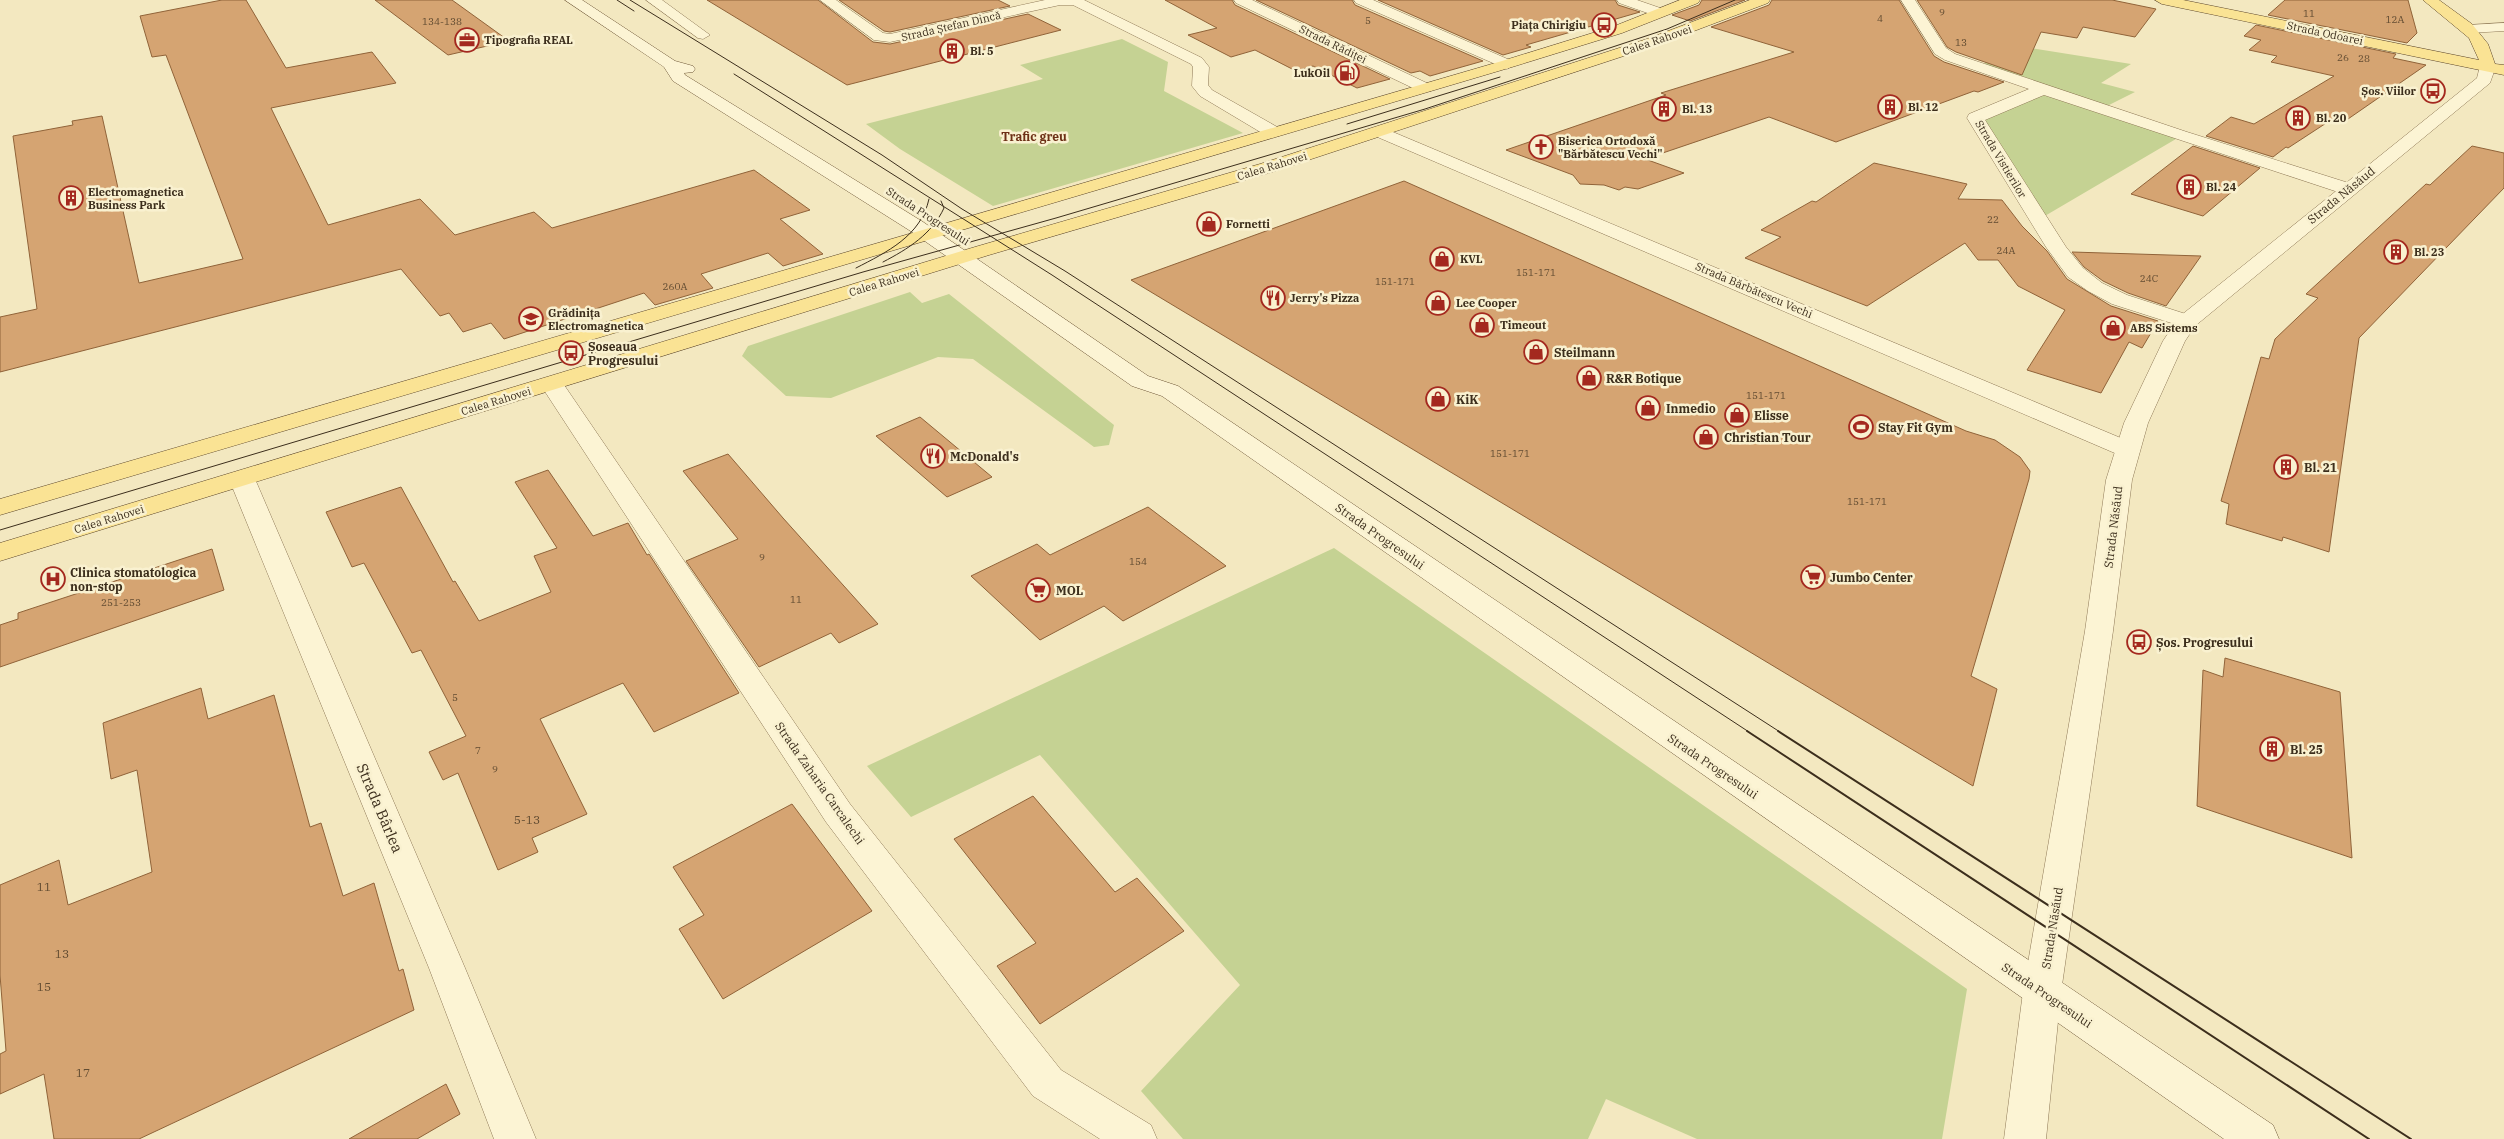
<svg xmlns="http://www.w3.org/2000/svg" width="2504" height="1139" font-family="'IBM Plex Serif',serif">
<rect width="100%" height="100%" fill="#f3e8c0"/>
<g fill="#c5d293">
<polygon points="1122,39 1168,62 1164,91 1243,133 993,206 900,149 866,124 1043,79 1020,65"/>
<polygon points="1999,43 2131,64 2101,83 2135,92 2101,109 2181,136 2038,220 1975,118 2041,90 1981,69"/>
<polygon points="910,292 922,303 949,294 1114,425 1109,445 1094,447 973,359 938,357 831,398 786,396 742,356 748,346"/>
<polygon points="1334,548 1967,989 1942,1139 1697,1139 1606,1099 1588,1139 1183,1139 1141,1091 1240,985 1040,755 911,817 867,766"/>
</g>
<g fill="#d5a472" stroke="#906339">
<polygon points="222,0 246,0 286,68 372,52 396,83 271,108 328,225 420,199 455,235 534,212 552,228 754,170 810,210 780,219 823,254 783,266 768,253 701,274 713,288 655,305 644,293 504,339 491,323 463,332 449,313 440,316 401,269 0,372 0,317 37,309 13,136 73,125 72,121 102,116 139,283 243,259 166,55 152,57 140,16"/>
<polygon points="375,0 452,0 509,41 448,55"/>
<polygon points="707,0 818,0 873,42 890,44 1028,14 1061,30 847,85"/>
<polygon points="839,0 998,0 1010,6 890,32 884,31"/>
<polygon points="1165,0 1232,0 1235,5 1390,79 1357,88 1313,66 1296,71 1255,50 1231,57 1188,35 1217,28"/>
<polygon points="1256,0 1352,0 1355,5 1483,61 1430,76 1420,71 1411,73"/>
<polygon points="1378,0 1615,0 1618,5 1640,12 1526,45 1531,47 1503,55"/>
<polygon points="1702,0 1745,0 1690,21 1672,15 1699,5"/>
<polygon points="1772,0 1899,0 1934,56 1944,62 2004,82 1978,92 1974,91 1836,142 1769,117 1645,159 1684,173 1638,189 1625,187 1619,190 1604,185 1580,184 1573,175 1506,150 1666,95 1661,93 1794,52 1711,27 1769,5"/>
<polygon points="1917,0 2112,0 2156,9 2135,37 2083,27 2077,38 2041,32 2022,75 1956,52 1947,47"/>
<polygon points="2285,0 2408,0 2417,33 2407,43 2268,15"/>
<polygon points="2256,25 2396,54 2393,58 2426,65 2348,119 2337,116 2288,148 2286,147 2273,157 2206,136 2231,117 2254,124 2334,76 2271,62 2277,56 2249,50 2261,40 2244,36"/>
<polygon points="2193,146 2260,168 2203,216 2131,194"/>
<polygon points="2472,146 2504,153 2504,188 2359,338 2329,552 2283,537 2282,541 2226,524 2229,504 2221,501 2261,357 2269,359 2275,339 2318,298 2306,294 2426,184 2430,185"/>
<polygon points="1874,163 1967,184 1958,199 2002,200 2022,226 2047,251 2067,279 2111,306 2158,321 2142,348 2129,342 2101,393 2027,370 2065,310 2018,286 1998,260 1978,260 1965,243 1867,306 1745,258 1781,237 1761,230 1812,201 1816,202"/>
<polygon points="1404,181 1966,431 1995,440 2020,457 2030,471 2029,479 1971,676 1997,689 1973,786 1131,280"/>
<polygon points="2072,252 2201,256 2166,306 2128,293 2103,281 2084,267"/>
<polygon points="920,417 992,477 947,497 876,436"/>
<polygon points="728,454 783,518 878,624 839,643 831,633 759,667 686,561 738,539 683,471"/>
<polygon points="548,470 593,536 628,523 647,555 649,554 739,693 654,732 623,683 540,719 587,814 532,838 538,852 498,870 458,773 443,780 429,752 466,736 421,650 412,653 364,563 352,567 326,512 401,487 453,582 455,581 479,621 551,592 534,556 557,548 515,482"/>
<polygon points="1148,507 1226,566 1123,621 1104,606 1040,640 971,576 1037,544 1050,555"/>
<polygon points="212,549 224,590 0,667 0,625 18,619 18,613"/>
<polygon points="2225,658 2340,692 2352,858 2197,806 2203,670 2223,677"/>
<polygon points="201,688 208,719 274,695 310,827 321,823 343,896 374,883 399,971 403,969 414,1010 139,1139 54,1139 44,1074 0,1094 0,1054 6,1051 0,975 0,885 59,860 68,905 152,872 137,770 111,779 103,723"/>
<polygon points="1033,796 1115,892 1137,878 1184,931 1040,1024 997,966 1036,943 954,839"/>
<polygon points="792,804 872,911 723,999 679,929 704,915 673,867"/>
<polygon points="446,1084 460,1114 417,1139 349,1139"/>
</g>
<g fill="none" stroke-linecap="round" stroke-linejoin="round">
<g stroke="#8e7856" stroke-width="1">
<g id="minor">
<polygon points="646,0 662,0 710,35 703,39 698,38"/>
<polygon points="820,0 836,0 883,33 890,34 1045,0 1084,0 1202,58 1209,67 1208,85 1212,90 1279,128 1282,132 1279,136 1267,136 1200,96 1192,86 1193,67 1191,64 1073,5 1060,5 890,42 874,40"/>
<polygon points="1234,0 1252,0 1431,85 1433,88 1431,91 1419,91 1236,3"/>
<polygon points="1354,0 1373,0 1512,61 1515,64 1507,69 1502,67 1356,3"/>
<polygon points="1617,0 1637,0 1666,10 1668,13 1661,17 1656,16 1619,3"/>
<polygon points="1901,0 1915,0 1946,48 1955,54 2187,132 2355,185 2357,189 2355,193 2341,193 2044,95 1985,120 2066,247 2083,268 2102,283 2127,295 2195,317 2198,322 2195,327 2187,328 2112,304 2088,291 2068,277 2046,247 1967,118 1969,114 2029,89 1945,60 1935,54"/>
<polygon points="2504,23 2504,31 2469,33 2462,29 2469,25"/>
<polygon points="1381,127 2135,444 2138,449 2135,454 2126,456 2117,454 1375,136 1372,132 1375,128"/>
<polygon points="552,377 560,379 850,804 1061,1070 1151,1125 1157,1139 1100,1139 1033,1096 826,822 540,384 544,379"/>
<polygon points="242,471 251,474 255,479 465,968 536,1139 494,1139 429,968 229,479 233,474"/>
</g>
</g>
<g stroke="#8e7856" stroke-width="1">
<polygon id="tertiary" points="2488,61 2496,66 2490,83 2195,326 2185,341 2148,423 2132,480 2113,631 2061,992 2046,1139 2004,1139 2023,992 2085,631 2106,480 2124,423 2163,341 2179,317 2477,78 2480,66"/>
</g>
<g stroke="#705939" stroke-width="1">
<polygon id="secondary" points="565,0 582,0 675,61 693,66 695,69 693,72 684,73 685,75 923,222 1148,376 1178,386 2273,1125 2279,1139 2224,1139 1162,396 1132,386 909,230 673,81 664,67"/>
</g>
<g stroke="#5b452a" stroke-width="1">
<g id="primary">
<polygon points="1680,0 1700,0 1698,3 1622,33 1512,67 0,515 0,499 1502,61 1612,27"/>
<polygon points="1750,0 1770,0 1768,3 1657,45 1272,172 989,255 0,561 0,543 975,247 1260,164 1647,39"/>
<polygon points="2155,0 2183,0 2479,60 2469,38 2423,0 2439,0 2472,24 2488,44 2495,64 2504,65 2504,75 2162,4"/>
</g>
</g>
<use href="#minor" fill="#fcf4d4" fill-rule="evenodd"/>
<use href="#tertiary" fill="#fcf4d4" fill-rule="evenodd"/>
<use href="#secondary" fill="#fcf4d4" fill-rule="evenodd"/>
<use href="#primary" fill="#fae394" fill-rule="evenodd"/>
<g stroke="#3c2e1c" stroke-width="1">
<polyline points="617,0 634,11"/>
<polyline points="630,0 882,155 962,209 1065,271 1780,732"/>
<polyline points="734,74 1052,275 1749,732"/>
<polyline points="1347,124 1500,77"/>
<path d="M883,262C908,249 932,234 944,208L941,201"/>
<path d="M856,268C887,252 921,236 929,199"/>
<polyline points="0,530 863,272 1056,218 1425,109 1667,29 1735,0"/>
</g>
<g stroke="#3c2e1c" stroke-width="2">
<polyline points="1747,731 2369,1139"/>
<polyline points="1778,731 2411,1139"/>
</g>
</g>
<defs>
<g id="bus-ring" transform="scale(1.25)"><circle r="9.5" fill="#f9f1d0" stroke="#a4291f" stroke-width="1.5"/><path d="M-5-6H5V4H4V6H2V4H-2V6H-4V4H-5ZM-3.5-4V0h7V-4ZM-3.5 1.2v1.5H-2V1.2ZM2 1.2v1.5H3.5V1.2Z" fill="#a4291f"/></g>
<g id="office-ring" transform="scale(1.25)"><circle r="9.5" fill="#f9f1d0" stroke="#a4291f" stroke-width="1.5"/><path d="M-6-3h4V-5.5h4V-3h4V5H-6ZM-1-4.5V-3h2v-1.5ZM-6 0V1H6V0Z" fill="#a4291f"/></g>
<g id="building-ring" transform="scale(1.25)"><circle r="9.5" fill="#f9f1d0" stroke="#a4291f" stroke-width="1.5"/><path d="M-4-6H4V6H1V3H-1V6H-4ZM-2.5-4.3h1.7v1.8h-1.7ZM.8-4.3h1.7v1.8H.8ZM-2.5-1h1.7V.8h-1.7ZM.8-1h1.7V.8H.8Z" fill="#a4291f"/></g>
<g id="fuel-ring" transform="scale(1.25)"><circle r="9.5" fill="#f9f1d0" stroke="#a4291f" stroke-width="1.5"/><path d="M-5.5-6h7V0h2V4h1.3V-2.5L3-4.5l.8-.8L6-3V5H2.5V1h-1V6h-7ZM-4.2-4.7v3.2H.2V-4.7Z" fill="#a4291f"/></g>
<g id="church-ring" transform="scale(1.25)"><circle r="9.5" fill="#f9f1d0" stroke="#a4291f" stroke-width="1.5"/><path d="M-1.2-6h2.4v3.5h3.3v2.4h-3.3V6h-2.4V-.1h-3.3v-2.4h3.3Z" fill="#a4291f"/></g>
<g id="shop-ring" transform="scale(1.25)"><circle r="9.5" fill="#f9f1d0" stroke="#a4291f" stroke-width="1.5"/><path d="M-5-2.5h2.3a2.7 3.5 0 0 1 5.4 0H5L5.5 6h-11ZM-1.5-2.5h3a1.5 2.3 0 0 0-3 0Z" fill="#a4291f"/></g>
<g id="restaurant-ring" transform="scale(1.25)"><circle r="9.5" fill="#f9f1d0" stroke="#a4291f" stroke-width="1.5"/><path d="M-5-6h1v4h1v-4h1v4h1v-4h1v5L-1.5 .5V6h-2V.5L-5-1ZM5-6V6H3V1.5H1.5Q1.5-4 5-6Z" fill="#a4291f"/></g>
<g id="school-ring" transform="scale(1.25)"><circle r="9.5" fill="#f9f1d0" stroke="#a4291f" stroke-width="1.5"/><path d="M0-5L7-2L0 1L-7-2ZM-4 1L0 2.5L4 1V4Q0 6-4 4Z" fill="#a4291f"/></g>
<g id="stadium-ring" transform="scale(1.25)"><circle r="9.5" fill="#f9f1d0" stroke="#a4291f" stroke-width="1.5"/><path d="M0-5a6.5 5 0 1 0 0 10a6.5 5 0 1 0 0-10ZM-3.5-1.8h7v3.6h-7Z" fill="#a4291f"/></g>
<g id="supermarket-ring" transform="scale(1.25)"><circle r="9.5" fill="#f9f1d0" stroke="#a4291f" stroke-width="1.5"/><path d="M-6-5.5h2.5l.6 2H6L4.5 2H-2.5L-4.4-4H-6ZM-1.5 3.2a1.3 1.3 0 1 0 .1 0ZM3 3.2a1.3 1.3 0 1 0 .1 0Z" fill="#a4291f"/></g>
<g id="hospital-ring" transform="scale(1.25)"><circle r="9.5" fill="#f9f1d0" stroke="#a4291f" stroke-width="1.5"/><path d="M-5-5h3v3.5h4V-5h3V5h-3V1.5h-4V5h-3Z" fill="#a4291f"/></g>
</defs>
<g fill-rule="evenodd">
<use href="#bus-ring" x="1604" y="25"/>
<use href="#office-ring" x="467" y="40"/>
<use href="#building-ring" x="952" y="51"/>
<use href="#fuel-ring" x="1347" y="73"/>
<use href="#bus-ring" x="2433" y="91"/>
<use href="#building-ring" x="1890" y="107"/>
<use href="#building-ring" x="1664" y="109"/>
<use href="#building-ring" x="2298" y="118"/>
<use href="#church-ring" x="1541" y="147"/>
<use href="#building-ring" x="2189" y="187"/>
<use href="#building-ring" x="71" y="198"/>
<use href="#shop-ring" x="1209" y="224"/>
<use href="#building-ring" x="2396" y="252"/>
<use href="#shop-ring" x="1442" y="259"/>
<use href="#restaurant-ring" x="1273" y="298"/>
<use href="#shop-ring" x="1438" y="303"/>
<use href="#school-ring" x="531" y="319"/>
<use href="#shop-ring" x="1482" y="325"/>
<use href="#shop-ring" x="2113" y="328"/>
<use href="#shop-ring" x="1536" y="352"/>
<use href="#bus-ring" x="571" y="353"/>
<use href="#shop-ring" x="1589" y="378"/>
<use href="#shop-ring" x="1438" y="399"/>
<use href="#shop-ring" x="1648" y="408"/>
<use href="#shop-ring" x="1737" y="415"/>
<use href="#stadium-ring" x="1861" y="427"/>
<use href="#shop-ring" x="1706" y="437"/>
<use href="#restaurant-ring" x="933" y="456"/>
<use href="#building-ring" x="2286" y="467"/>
<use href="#supermarket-ring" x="1813" y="577"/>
<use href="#hospital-ring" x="53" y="579"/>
<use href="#supermarket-ring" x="1038" y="590"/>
<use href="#bus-ring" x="2139" y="642"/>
<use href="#building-ring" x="2272" y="749"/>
</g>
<g text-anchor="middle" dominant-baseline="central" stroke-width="5" stroke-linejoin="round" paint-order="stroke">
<g font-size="10" fill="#624c32">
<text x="1942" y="12">9</text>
<text x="2309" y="13">11</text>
<text x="1880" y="18">4</text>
<text x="2395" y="19">12A</text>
<text x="1368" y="20">5</text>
<text x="442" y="21">134-138</text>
<text x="1961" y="42">13</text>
<text x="2343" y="57">26</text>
<text x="2364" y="58">28</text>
<text x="1993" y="219">22</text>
<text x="2006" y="250">24A</text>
<text x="1536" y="272">151-171</text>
<text x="2149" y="278">24C</text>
<text x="1395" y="281">151-171</text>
<text x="675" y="286">260A</text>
<text x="1766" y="395">151-171</text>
<text x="1510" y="453">151-171</text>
<text x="1867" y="501">151-171</text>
<text x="762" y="557">9</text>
<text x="1138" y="561">154</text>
<text x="796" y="599">11</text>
<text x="121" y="602">251-253</text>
<text x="455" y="697">5</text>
<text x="478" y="750">7</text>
<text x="495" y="769">9</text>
</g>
<g font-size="11" font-weight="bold" fill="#3c2e1c" stroke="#f9f1d0" text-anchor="start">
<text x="1586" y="25" text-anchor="end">Piața Chirigiu</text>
<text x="484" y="40">Tipografia REAL</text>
<text x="970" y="51">Bl. 5</text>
<text x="1330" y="73" text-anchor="end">LukOil</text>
<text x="2416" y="91" text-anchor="end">Șos. Viilor</text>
<text x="1908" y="107">Bl. 12</text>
<text x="1682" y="109">Bl. 13</text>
<text x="2316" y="118">Bl. 20</text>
<text x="1558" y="141">Biserica Ortodoxă<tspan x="1558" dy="13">"Bărbătescu Vechi"</tspan></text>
<text x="2206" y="187">Bl. 24</text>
<text x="88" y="192">Electromagnetica<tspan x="88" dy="13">Business Park</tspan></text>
<text x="1226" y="224">Fornetti</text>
<text x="2414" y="252">Bl. 23</text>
<text x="1460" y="259">KVL</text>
<text x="1290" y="298">Jerry's Pizza</text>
<text x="1456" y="303">Lee Cooper</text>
<text x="548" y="313">Grădinița<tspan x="548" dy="13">Electromagnetica</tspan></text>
<text x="1500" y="325">Timeout</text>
<text x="2130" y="328">ABS Sistems</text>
</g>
<g font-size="11" fill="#3c2e1c" stroke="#f9f1d0">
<text transform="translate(951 26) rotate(-13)">Strada Ștefan Dincă</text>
<text transform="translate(2325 33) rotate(12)">Strada Odoarei</text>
<text transform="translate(1657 40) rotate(-19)">Calea Rahovei</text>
<text transform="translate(1333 44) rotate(26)">Strada Rădiței</text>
<text transform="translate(2001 159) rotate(59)">Strada Vistierilor</text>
<text transform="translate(1272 166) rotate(-17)">Calea Rahovei</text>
<text transform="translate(928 216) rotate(33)">Strada Progresului</text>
<text transform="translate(884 282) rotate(-17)">Calea Rahovei</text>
<text transform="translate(1754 290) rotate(23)">Strada Bărbătescu Vechi</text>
<text transform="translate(496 401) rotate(-17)">Calea Rahovei</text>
<text transform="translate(109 519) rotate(-17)">Calea Rahovei</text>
</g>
<g font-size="12" font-weight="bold" fill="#6d3016" stroke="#f9f1d0">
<text x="1034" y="136">Trafic greu</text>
</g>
<g font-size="12" fill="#3c2e1c" stroke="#f9f1d0">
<text transform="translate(2341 195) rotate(-39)">Strada Năsăud</text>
<text transform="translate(2113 527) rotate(-83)">Strada Năsăud</text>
<text transform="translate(1380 536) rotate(35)">Strada Progresului</text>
<text transform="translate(1713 766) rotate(34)">Strada Progresului</text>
<text transform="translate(820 783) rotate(55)">Strada Zaharia Carcalechi</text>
<text transform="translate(2052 928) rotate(-81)">Strada Năsăud</text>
<text transform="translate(2047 995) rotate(34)">Strada Progresului</text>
</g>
<g font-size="12" font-weight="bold" fill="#3c2e1c" stroke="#f9f1d0" text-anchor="start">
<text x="588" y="346">Șoseaua<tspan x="588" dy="14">Progresului</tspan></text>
<text x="1554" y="352">Steilmann</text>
<text x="1606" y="378">R&amp;R Botique</text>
<text x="1456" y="399">KiK</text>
<text x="1666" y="408">Inmedio</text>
<text x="1754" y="415">Elisse</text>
<text x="1878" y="427">Stay Fit Gym</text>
<text x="1724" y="437">Christian Tour</text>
<text x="950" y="456">McDonald's</text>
<text x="2304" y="467">Bl. 21</text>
<text x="70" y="572">Clinica stomatologica<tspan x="70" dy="14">non-stop</tspan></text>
<text x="1830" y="577">Jumbo Center</text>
<text x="1056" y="590">MOL</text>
<text x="2156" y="642">Șos. Progresului</text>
<text x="2290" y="749">Bl. 25</text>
</g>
<g font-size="12" fill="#624c32">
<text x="527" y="819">5-13</text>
<text x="44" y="886">11</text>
<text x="62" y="953">13</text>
<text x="44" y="986">15</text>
<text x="83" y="1072">17</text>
</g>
<g font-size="15" fill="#3c2e1c" stroke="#f9f1d0">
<text transform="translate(380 808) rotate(67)">Strada Bârlea</text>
</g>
</g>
</svg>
